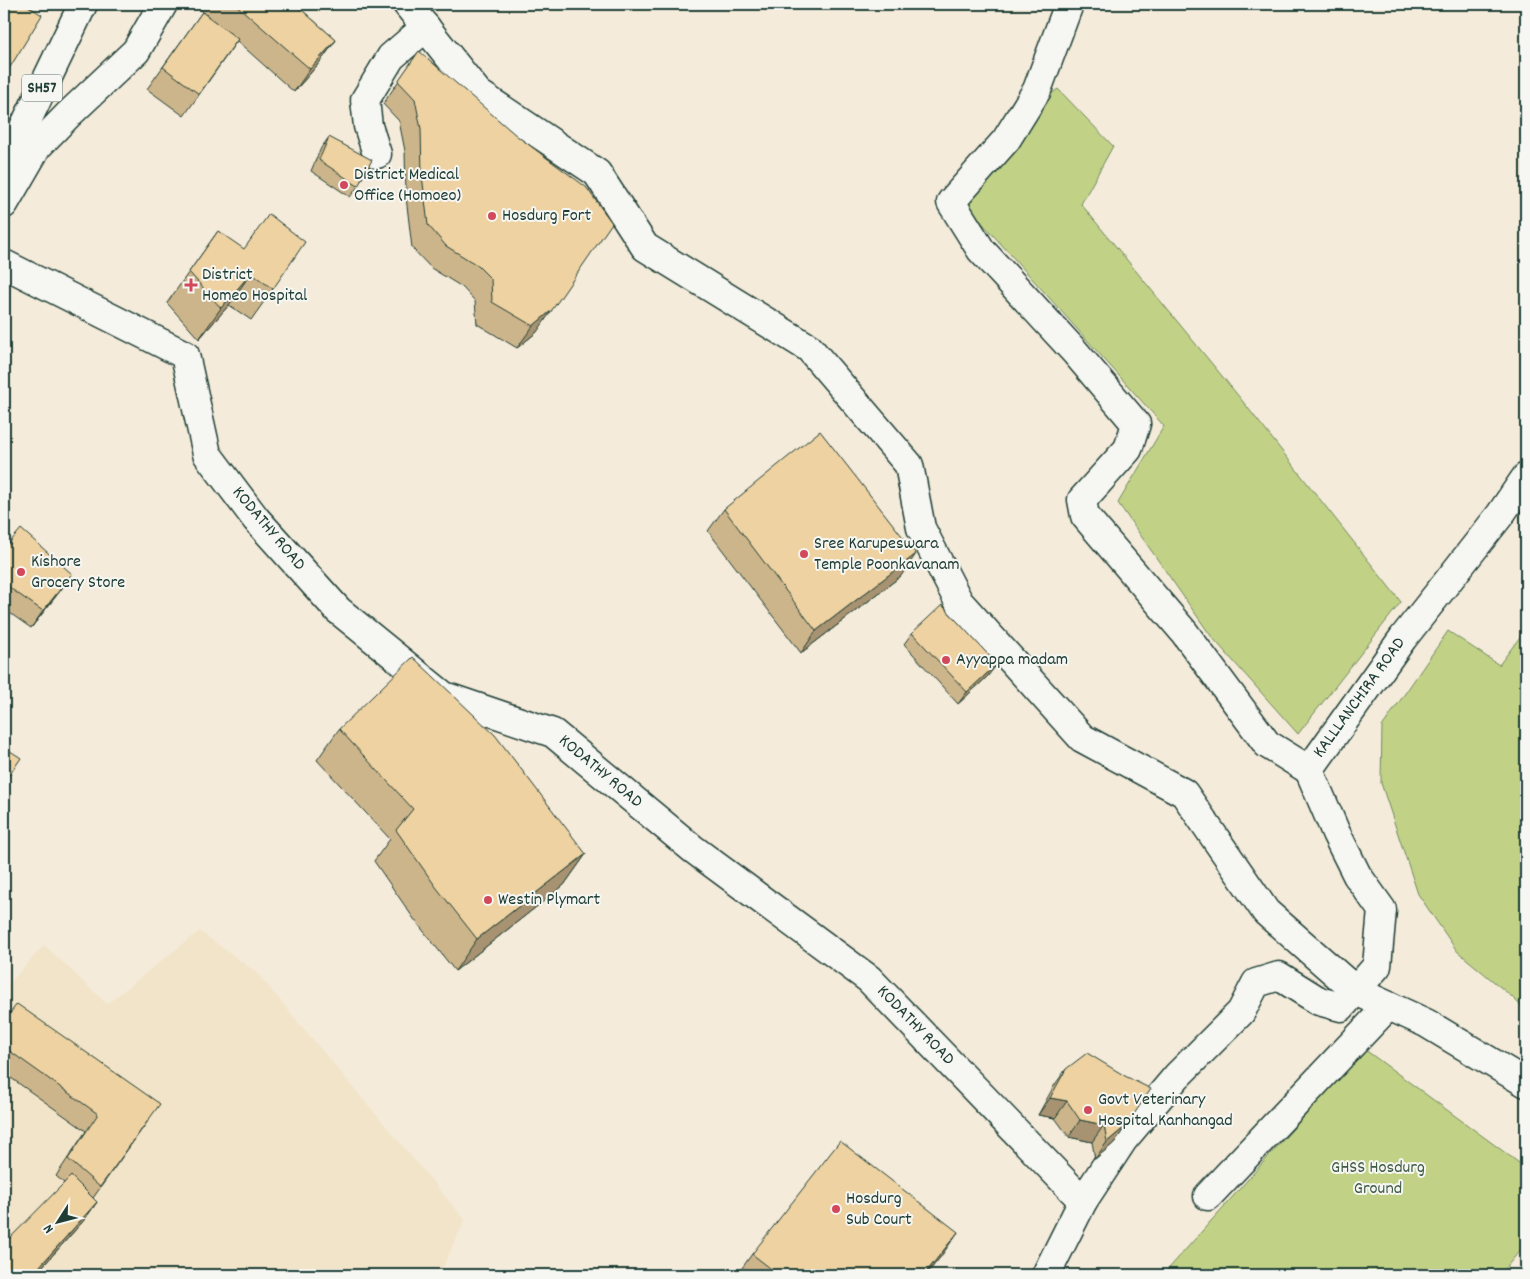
<svg xmlns="http://www.w3.org/2000/svg" width="1530" height="1279" font-family="Dekko,sans-serif">
<rect width="100%" height="100%" fill="#f4ebda"/>
<filter id="ink" filterUnits="userSpaceOnUse"><feTurbulence type="fractalNoise" baseFrequency=".02" numOctaves="2"/><feDisplacementMap in="SourceGraphic" scale="10" xChannelSelector="R" yChannelSelector="G"/><feConvolveMatrix kernelMatrix="1 2 1 2 8 2 1 2 1" color-interpolation-filters="sRGB"/></filter>
<g filter="url(#ink)">
<polygon fill="#f2e4c9" points="199,931 256,972 465,1220 439,1275 4,1275 4,990 44,945 107,1004"/>
<g fill="#c1d287" stroke="#70885e">
<polygon points="1058,89 1113,146 1081,204 1240,398 1401,602 1298,734 1211,636 1118,503 1164,426 967,206 1044,99"/>
<polygon points="1526,629 1526,1011 1511,996 1457,951 1418,894 1381,783 1382,727 1448,631 1499,665"/>
<polygon points="1364,1049 1526,1168 1526,1243 1500,1275 1163,1275"/>
</g>
<g fill="none" stroke-linecap="round" stroke-linejoin="round">
<g stroke="#1f3d34" stroke-width="31">
<g id="minor">
<polyline points="1069,4 1037,90 1006,140 951,202 981,250 1075,352 1136,424 1128,449 1082,500 1085,516 1184,632 1267,744 1309,770"/>
<polyline points="377,154 368,126 365,100 391,57 426,27"/>
<polyline points="1208,1196 1388,1006"/>
</g>
</g>
<g stroke="#1f3d34" stroke-width="31">
<g id="tertiary">
<polyline points="407,4 478,93 597,173 645,247 809,348 909,465 921,528 959,602 1082,738 1184,793 1266,912 1356,991 1426,1023 1526,1083"/>
<polyline points="4,264 185,355 207,454 256,519 338,610 444,696 553,733 693,849 869,979 1083,1201 1046,1275"/>
<polyline points="1083,1201 1123,1140 1177,1076 1241,1012 1256,983 1279,976 1319,1001 1341,1007 1377,966 1382,910 1357,875 1336,833 1309,770 1403,638 1500,515 1526,477"/>
</g>
</g>
<g stroke="#1f3d34" stroke-width="31">
<g id="primary">
<polyline points="4,174 10,156 83,4"/>
<polyline points="4,204 37,147 68,115 136,51 163,4"/>
</g>
</g>
<use href="#minor" stroke="#f6f6f2" stroke-width="28"/>
<use href="#tertiary" stroke="#f6f6f2" stroke-width="28"/>
<use href="#primary" stroke="#f6f6f2" stroke-width="28"/>
</g>
<g fill="#cdb58b" stroke="#1f3d34">
<polygon points="194,4 295,4 336,40 320,62 294,92 237,41 184,116 147,89 202,12 209,17"/>
<polygon points="419,51 537,332 517,348 477,324 475,301 462,287 431,268 412,248 406,197 405,151 399,121 383,104"/>
<polygon points="329,137 358,186 350,197 311,171 321,148"/>
<polygon points="218,231 273,289 251,320 229,305 199,339 167,303"/>
<polygon points="724,509 901,576 801,653 708,531"/>
<polygon points="4,549 72,574 60,591 31,628 4,609"/>
<polygon points="912,633 988,676 958,704 904,644"/>
<polygon points="339,729 586,854 564,885 455,971 414,919 374,861 390,839 317,760"/>
<polygon points="4,1021 148,1121 93,1198 97,1202 85,1219 35,1275 4,1275 64,1183 56,1176 86,1131 4,1073"/>
<polygon points="1066,1069 1126,1126 1114,1143 1095,1159 1092,1142 1069,1137 1055,1118 1038,1115 1054,1086"/>
<polygon points="752,1254 942,1255 926,1275 737,1275"/>
</g>
<g fill="#a79371" stroke="#1f3d34">
<polygon points="336,40 320,62 294,92 310,69"/>
<polygon points="251,273 229,305 199,339 221,308"/>
<polygon points="552,310 537,332 517,348 533,326"/>
<polygon points="916,554 901,576 801,653 816,631"/>
<polygon points="72,574 60,591 31,628 43,611"/>
<polygon points="997,664 988,676 958,704 967,692"/>
<polygon points="586,854 564,885 455,971 477,939"/>
<polygon points="1050,1098 1067,1101 1055,1118 1038,1115"/>
<polygon points="1080,1120 1104,1125 1092,1142 1069,1137"/>
<polygon points="1126,1126 1114,1143 1095,1159 1107,1142"/>
<polygon points="97,1202 85,1219 35,1275 32,1275"/>
<polygon points="958,1232 942,1255 926,1275 924,1275"/>
</g>
<g fill="#eed2a2" stroke="#1f3d34">
<polygon points="4,4 25,4 42,15 4,77"/>
<polygon points="235,4 295,4 336,40 310,69"/>
<polygon points="202,12 238,39 199,94 163,67"/>
<polygon points="419,51 517,136 586,187 612,223 552,310 533,326 492,302 491,279 477,265 446,246 428,225 422,175 421,129 415,99 398,81"/>
<polygon points="329,137 372,160 358,186 319,160"/>
<polygon points="269,214 305,242 273,289 251,273 221,308 189,272 218,231 244,249"/>
<polygon points="820,431 916,554 816,631 724,509"/>
<polygon points="21,529 72,574 43,611 4,584 4,549"/>
<polygon points="942,605 997,664 967,692 912,633"/>
<polygon points="413,657 495,735 586,854 477,939 436,887 396,830 413,809 339,729"/>
<polygon points="4,747 21,758 4,783"/>
<polygon points="17,1004 160,1104 100,1187 68,1159 98,1114 4,1047 4,1021"/>
<polygon points="1087,1053 1125,1076 1151,1089 1126,1126 1107,1142 1104,1125 1080,1120 1067,1101 1050,1098 1066,1069"/>
<polygon points="840,1141 958,1232 924,1275 779,1275 752,1254"/>
<polygon points="71,1176 97,1202 32,1275 4,1275 4,1244"/>
</g>
</g>
<g fill="#d1495b" stroke="#f6f6f2" stroke-width="2">
<circle cx="344" cy="185" r="5"/>
<circle cx="492" cy="216" r="5"/>
<path d="M188.5 277.5h5v5h5v5h-5v5h-5v-5h-5v-5h5z"/>
<circle cx="804" cy="554" r="5"/>
<circle cx="21" cy="572" r="5"/>
<circle cx="946" cy="660" r="5"/>
<circle cx="488" cy="900" r="5"/>
<circle cx="1088" cy="1110" r="5"/>
<circle cx="836" cy="1209" r="5"/>
</g>
<g text-anchor="middle" dominant-baseline="central" stroke-width="4" stroke-linejoin="round" paint-order="stroke">
<rect fill="#f6f6f2" stroke="#60746d" stroke-width="1" x="22" y="74.5" width="40" height="27" rx="4"/>
<g font-size="16" font-weight="bold" fill="#1f3d34">
<text x="42" y="88">SH57</text>
</g>
<g font-size="18" fill="#1f3d34" stroke="#f6f6f2" text-anchor="start">
<text x="354" y="175">District Medical<tspan x="354" dy="21">Office (Homoeo)</tspan></text>
<text x="502" y="216">Hosdurg Fort</text>
<text x="202" y="275">District<tspan x="202" dy="21">Homeo Hospital</tspan></text>
<text x="814" y="544">Sree Karupeswara<tspan x="814" dy="21">Temple Poonkavanam</tspan></text>
<text x="31" y="562">Kishore<tspan x="31" dy="21">Grocery Store</tspan></text>
<text x="956" y="660">Ayyappa madam</text>
<text x="498" y="900">Westin Plymart</text>
<text x="1098" y="1100">Govt Veterinary<tspan x="1098" dy="21">Hospital Kanhangad</tspan></text>
<text x="846" y="1199">Hosdurg<tspan x="846" dy="21">Sub Court</tspan></text>
</g>
<g font-size="18" fill="#1f3d34" stroke="#f6f6f2">
<text transform="translate(268 529) rotate(50)">KODATHY ROAD</text>
<text transform="translate(1360 698) rotate(-54)">KALLLANCHIRA ROAD</text>
<text transform="translate(600 772) rotate(40)">KODATHY ROAD</text>
<text transform="translate(915 1026) rotate(46)">KODATHY ROAD</text>
</g>
<g font-size="18" fill="#3f5b45" stroke="#f6f6f2">
<text x="1378" y="1168">GHSS Hosdurg<tspan x="1378" dy="21">Ground</tspan></text>
</g>
</g>
<rect width="1530" height="1279" fill="none" stroke="#f6f6f2" stroke-width="20"/>
<rect x="10" y="10" width="1510" height="1259" fill="none" stroke="#1f3d34" stroke-width="2" filter="url(#ink)"/>
<g transform="translate(58 1222) rotate(234)" stroke="#f6f6f2" stroke-width="4" paint-order="stroke">
<path d="M0-4L9 19L0 12L-9 19Z" fill="#1f3d34"/>
<text y="-8" font-size="14" font-weight="bold" text-anchor="middle" fill="#1f3d34">N</text>
</g>
</svg>
